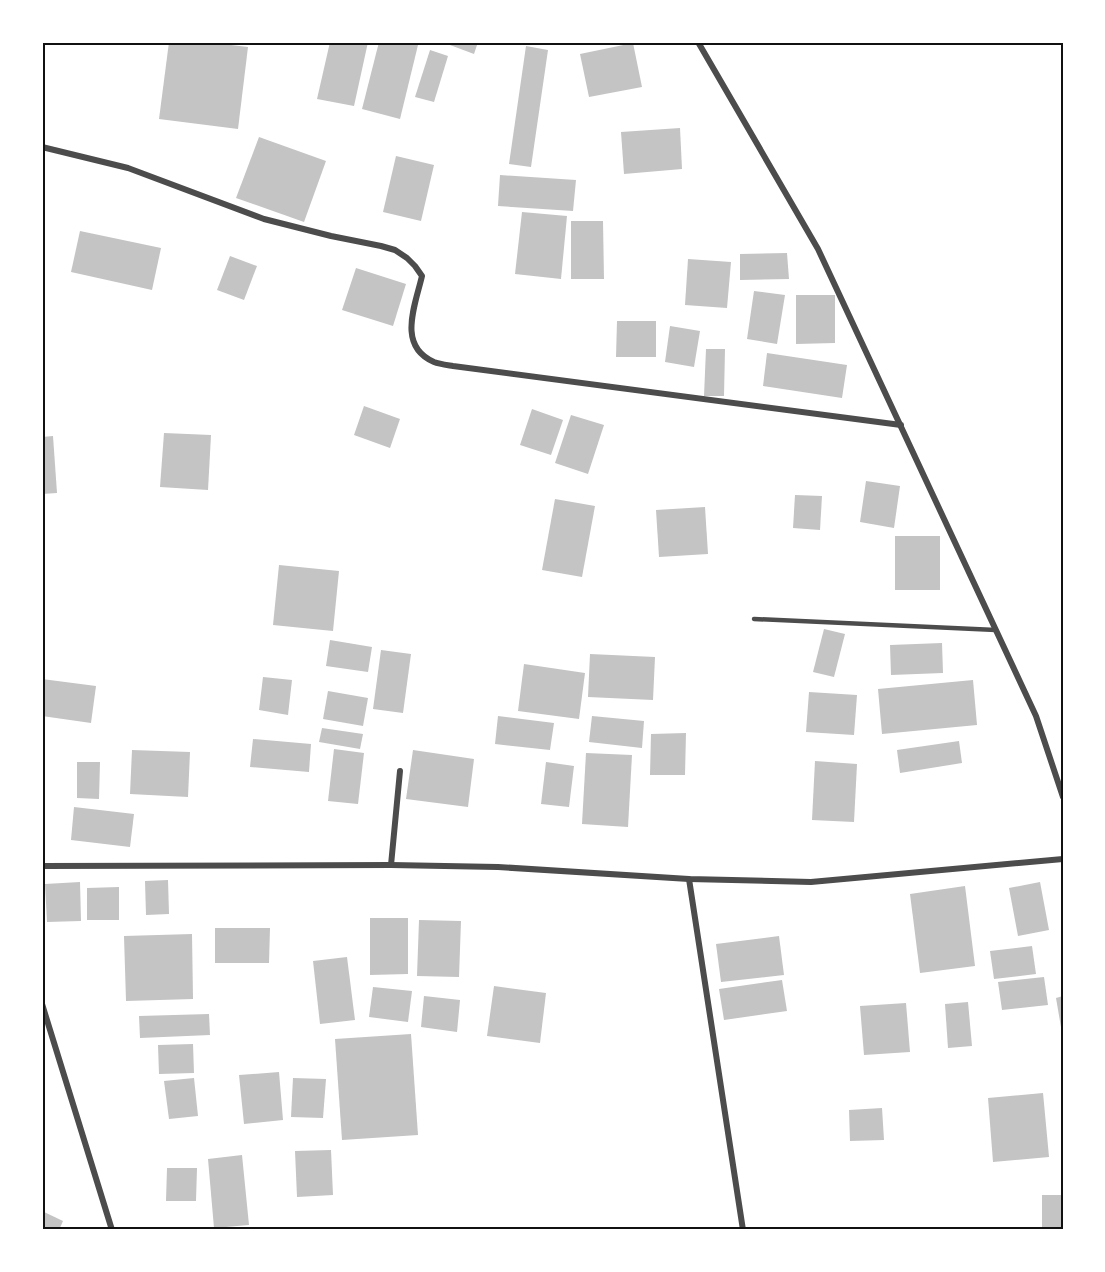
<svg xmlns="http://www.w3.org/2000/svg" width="1105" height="1272" font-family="Signika,sans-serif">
<rect width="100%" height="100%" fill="#fff"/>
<g fill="#c4c4c4">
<polygon points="169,42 206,42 248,47 238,129 159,119"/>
<polygon points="330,42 368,42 354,106 317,99"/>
<polygon points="379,42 408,42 418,45 400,119 362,109"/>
<polygon points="442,42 478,42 474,54"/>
<polygon points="633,43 642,87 589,97 580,54"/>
<polygon points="526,46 548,50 531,167 509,164"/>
<polygon points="430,50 448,56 434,102 415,97"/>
<polygon points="680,128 682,169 624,174 621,132"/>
<polygon points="259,137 326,161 304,222 236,198"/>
<polygon points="396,156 434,165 421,221 383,212"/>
<polygon points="500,175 576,180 573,211 498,206"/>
<polygon points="522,212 567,216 561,279 515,274"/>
<polygon points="571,221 603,221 604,279 571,279"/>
<polygon points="80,231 161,248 152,290 71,272"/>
<polygon points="787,253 789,279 740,280 740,254"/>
<polygon points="230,256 257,266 244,300 217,290"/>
<polygon points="688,259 731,262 727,308 685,305"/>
<polygon points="356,268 406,284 393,326 342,310"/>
<polygon points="754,291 785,295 777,344 747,339"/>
<polygon points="796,295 835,295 835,343 796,344"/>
<polygon points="617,321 656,321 656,357 616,357"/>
<polygon points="670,326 700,331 694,367 665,362"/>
<polygon points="706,349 725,349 724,396 704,396"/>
<polygon points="767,353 847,365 842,398 763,386"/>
<polygon points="364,406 400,419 390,448 354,435"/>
<polygon points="532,409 563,420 551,455 520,445"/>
<polygon points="571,415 604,425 588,474 555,463"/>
<polygon points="164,433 211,435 208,490 160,487"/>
<polygon points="53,436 57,493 42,494 42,437"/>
<polygon points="866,481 900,486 894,528 860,522"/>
<polygon points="795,495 822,496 820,530 793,528"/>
<polygon points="555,499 595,506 582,577 542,570"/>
<polygon points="705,507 708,554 659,557 656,510"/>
<rect x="895" y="536" width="45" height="54"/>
<polygon points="279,565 339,571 333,631 273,625"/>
<polygon points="824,629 845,634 834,677 813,672"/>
<polygon points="330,640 372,647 368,672 326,666"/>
<polygon points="942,643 943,673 891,675 890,645"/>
<polygon points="381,650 411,654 403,713 373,709"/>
<polygon points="590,654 655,657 653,700 588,697"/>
<polygon points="524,664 585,673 579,719 518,711"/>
<polygon points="263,677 292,680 288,715 259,710"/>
<polygon points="42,679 96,686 91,723 42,716"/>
<polygon points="973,680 977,725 882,734 878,689"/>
<polygon points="328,691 368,698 363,726 323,719"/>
<polygon points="809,692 857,695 854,735 806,732"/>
<polygon points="498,716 554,723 550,750 495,744"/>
<polygon points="592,716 644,721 642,748 589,742"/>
<polygon points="322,728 363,734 360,749 319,742"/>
<polygon points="686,733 685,775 650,775 651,734"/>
<polygon points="253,739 311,744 309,772 250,767"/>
<polygon points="959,741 962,763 900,773 897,750"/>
<polygon points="334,749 364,753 358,804 328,801"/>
<polygon points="132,750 190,752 188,797 130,794"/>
<polygon points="413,750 474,759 468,807 406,799"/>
<polygon points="586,753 632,755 628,827 582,824"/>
<polygon points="815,761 857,764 854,822 812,820"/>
<polygon points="77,762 100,762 99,799 77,798"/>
<polygon points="546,762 574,766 569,807 541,804"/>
<polygon points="74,807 134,814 130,847 71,840"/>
<polygon points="168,880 169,914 146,915 145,881"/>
<polygon points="80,882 81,921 47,922 45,884"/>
<polygon points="1040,882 1049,930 1018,936 1009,888"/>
<polygon points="965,886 975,966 920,973 910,894"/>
<polygon points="119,887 119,920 87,920 87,888"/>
<polygon points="370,918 408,918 408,974 370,975"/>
<polygon points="419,920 461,921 459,977 417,976"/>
<polygon points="215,928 270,928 269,963 215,963"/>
<polygon points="192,934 193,999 126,1001 124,936"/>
<polygon points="779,936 784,975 721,982 716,944"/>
<polygon points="1032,946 1036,974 994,979 990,951"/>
<polygon points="347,957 355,1020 320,1024 313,961"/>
<polygon points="1044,977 1048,1005 1002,1010 998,982"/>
<polygon points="782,980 787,1011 724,1020 719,989"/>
<polygon points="494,986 546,993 540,1043 487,1036"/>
<polygon points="373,987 412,991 408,1022 369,1017"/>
<polygon points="424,996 460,1000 457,1032 421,1027"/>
<polygon points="1063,996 1063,1033 1062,1033 1056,998"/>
<polygon points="968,1002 972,1046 948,1048 945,1004"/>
<polygon points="906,1003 910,1052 864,1055 860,1006"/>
<polygon points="209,1014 210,1035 140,1038 139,1016"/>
<polygon points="411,1034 418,1135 342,1140 335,1039"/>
<polygon points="193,1044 194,1073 159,1074 158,1045"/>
<polygon points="279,1072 283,1120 244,1124 239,1075"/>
<polygon points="194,1078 198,1116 169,1119 164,1081"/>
<polygon points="293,1078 326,1079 323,1118 291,1117"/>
<polygon points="1043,1093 1049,1157 993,1162 988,1098"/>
<polygon points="882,1108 884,1140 850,1141 849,1110"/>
<polygon points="331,1150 333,1195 297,1197 295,1151"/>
<polygon points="242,1155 249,1225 214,1228 208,1159"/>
<polygon points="167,1168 197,1168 196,1201 166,1201"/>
<rect x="1042" y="1195" width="21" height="35"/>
<polygon points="42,1211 63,1221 59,1230 42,1230"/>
</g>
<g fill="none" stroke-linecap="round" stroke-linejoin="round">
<polyline stroke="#4c4c4c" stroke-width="4.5" points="754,619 996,630"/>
<g stroke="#4c4c4c" stroke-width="6">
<polyline points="698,42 818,249 1036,716 1063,797"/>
<path d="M42,147L128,168L264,219L331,236L381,246L395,250L407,258L415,266L422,276C415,306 397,346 434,362C439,364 447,365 453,366L901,425"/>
<polyline points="391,865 400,771"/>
<polyline points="42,866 391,865 498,867 689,879 811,882 1063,859"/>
<polyline points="689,879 743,1230"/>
<polyline points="42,1004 112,1230"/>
</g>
</g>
<rect width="1105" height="1272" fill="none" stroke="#ffffff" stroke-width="87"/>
<rect x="44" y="44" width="1018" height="1184" fill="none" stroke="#111" stroke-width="2"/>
</svg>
